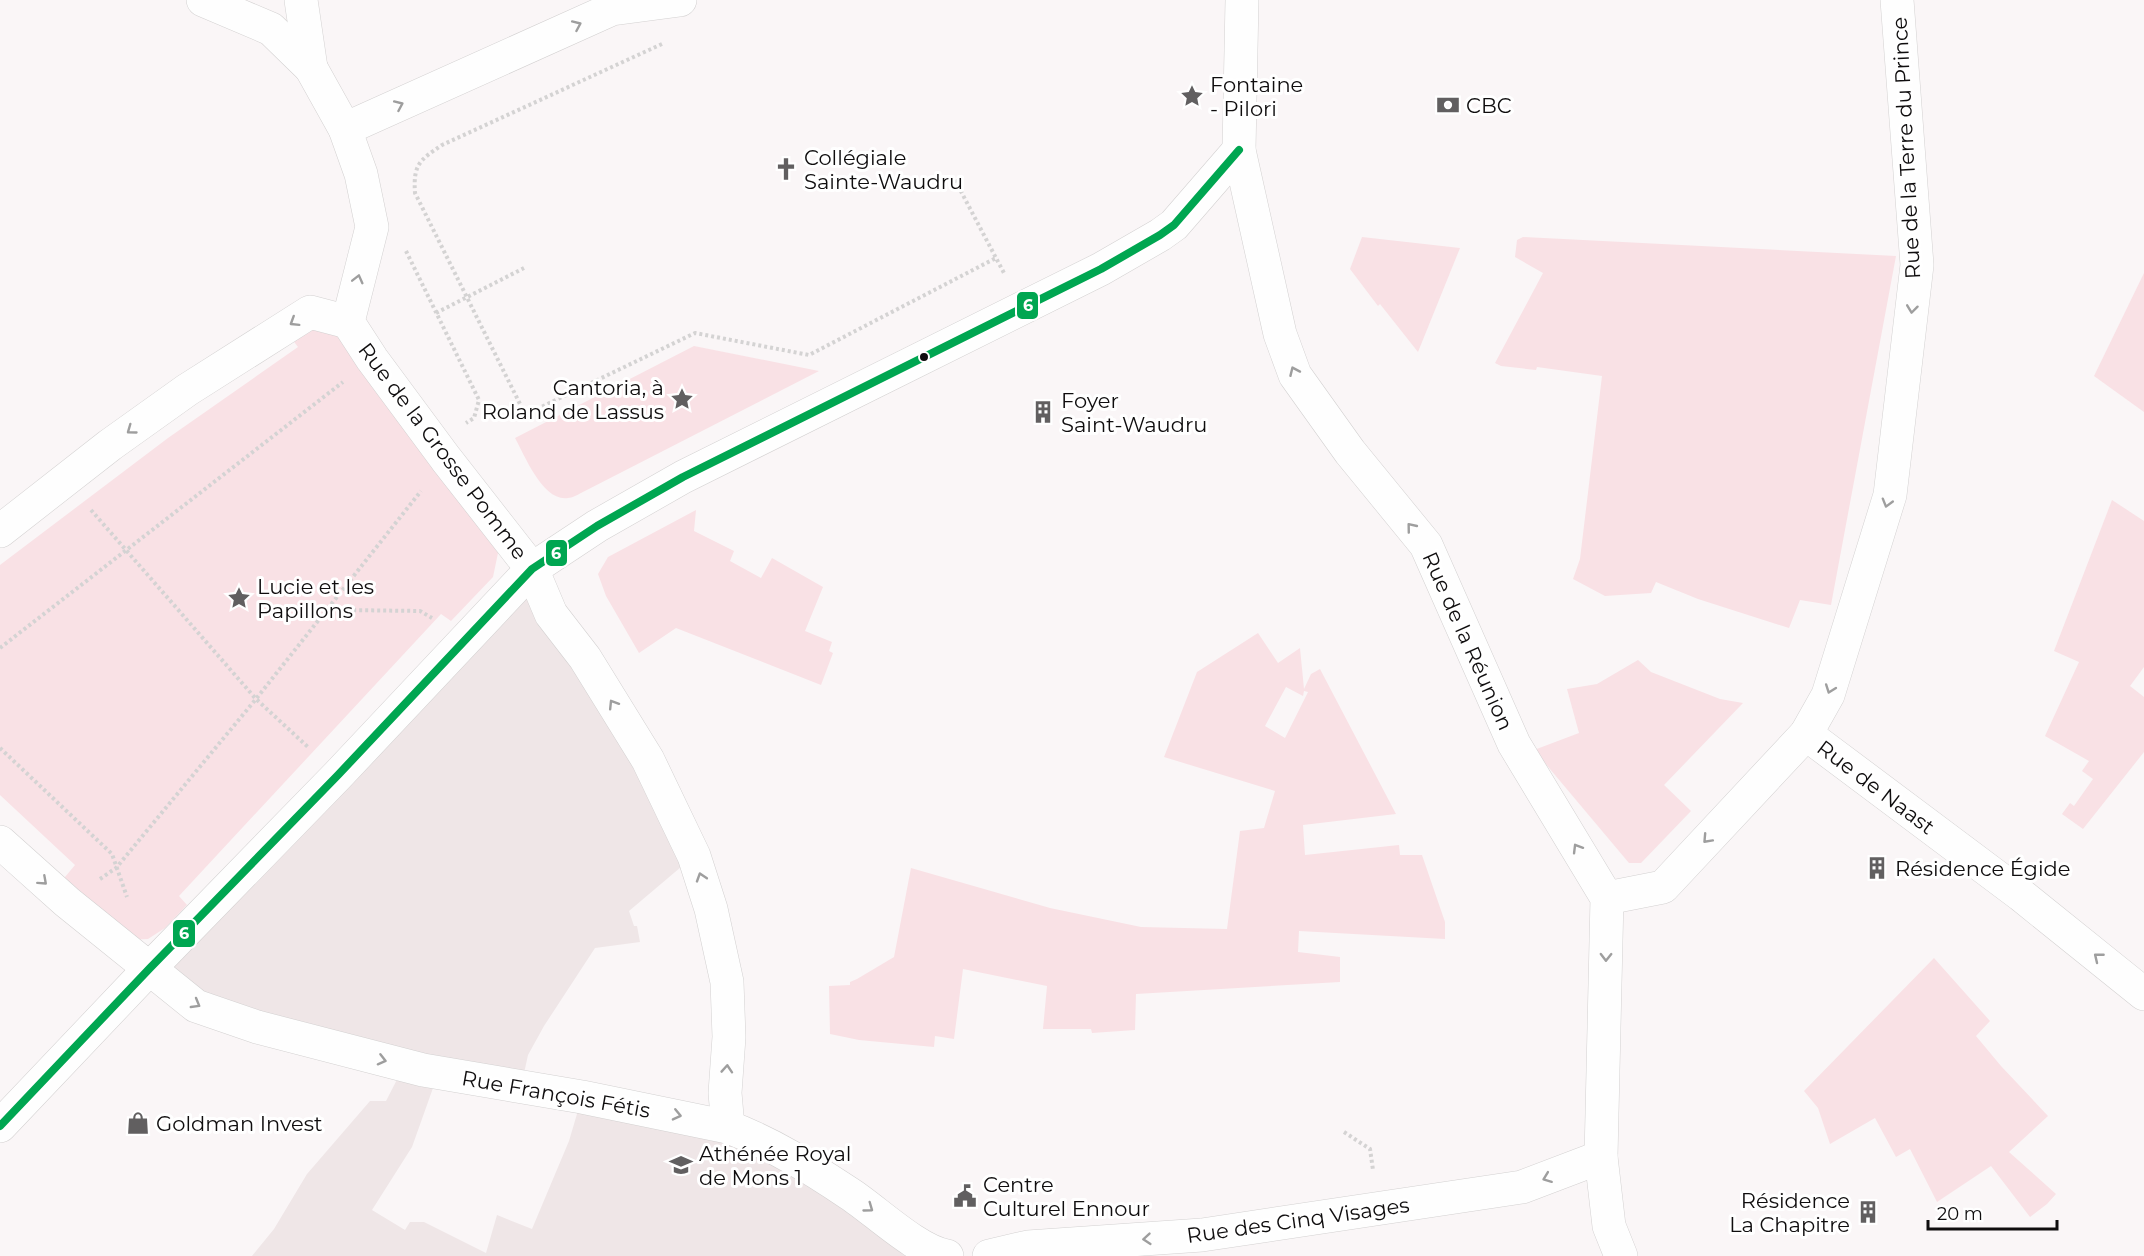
<svg xmlns="http://www.w3.org/2000/svg" width="2144" height="1256" font-family="Montserrat,sans-serif">
<rect width="100%" height="100%" fill="#faf6f7"/>
<polygon fill="#efe6e7" points="532,569 694,856 629,911 634,926 637,926 640,942 595,948 544,1026 528,1055 521,1087 438,1074 412,1147 372,1210 405,1230 410,1222 424,1222 486,1253 497,1215 532,1229 569,1141 582,1097 728,1127 947,1256 252,1256 274,1229 307,1174 370,1101 386,1101 404,1066 257,1027 150,968"/>
<g fill="#f9e1e5" fill-rule="evenodd">
<polygon points="1362,237 1460,248 1418,352 1380,304 1378,306 1350,269"/>
<polygon points="1523,237 1896,256 1831,605 1800,600 1789,628 1698,599 1656,582 1651,593 1605,596 1573,579 1580,559 1602,376 1537,367 1536,370 1501,366 1495,363 1543,273 1515,257 1517,240"/>
<polygon points="2144,273 2144,412 2094,376"/>
<polygon points="302,328 327,330 339,337 492,540 498,553 493,577 451,621 441,614 179,896 187,905 165,928 148,939 126,940 60,883 75,865 0,795 0,565 168,438 298,347 289,335"/>
<path d="M694,346L819,371L581,493C577,495 572,498 568,498C543,502 525,456 515,438Z"/>
<polygon points="2112,500 2144,521 2144,667 2130,686 2144,697 2144,752 2083,829 2062,814 2070,803 2074,806 2093,779 2082,771 2089,761 2045,736 2079,662 2054,651"/>
<polygon points="696,510 694,531 734,551 730,561 761,578 772,558 823,587 805,631 832,642 829,651 833,653 821,685 676,628 639,653 606,596 598,574 608,557"/>
<path d="M1258,633L1278,663L1300,648L1304,689L1311,674L1320,669L1396,814L1303,825L1305,855L1399,845L1400,855H1422L1445,922V939L1299,931L1298,952L1340,957V982L1136,994L1135,1030L1092,1033L1091,1029H1043L1047,986L963,969L954,1039L935,1036L934,1047L859,1040L830,1034L829,986L850,985V982L857,979L894,957L911,868L1050,908L1141,927L1227,929L1240,831L1264,828L1275,791L1164,757L1197,672ZM1286,687L1303,696L1304,691L1308,692L1285,738L1265,726Z"/>
<polygon points="1638,660 1651,672 1720,699 1743,703 1664,785 1691,811 1641,863 1629,863 1534,750 1579,733 1567,689 1597,684"/>
<polygon points="1934,958 1990,1021 1976,1036 2001,1066 2048,1116 2009,1152 2056,1194 2047,1204 2030,1217 1991,1166 1937,1202 1910,1149 1896,1157 1875,1118 1830,1144 1818,1108 1804,1091"/>
</g>
<g fill="none" stroke-linecap="round" stroke-linejoin="round">
<g stroke="#d3d1d1" stroke-width="34">
<g id="minor">
<polyline points="203,0 271,29 311,68 345,129 361,174 372,227 348,322 372,359 446,459 532,569 551,614 585,658 648,760 694,856 711,909 727,982 729,1037 725,1093 728,1127"/>
<polyline points="301,0 311,68"/>
<polyline points="1242,0 1239,150 1280,334 1295,375 1350,452 1426,545 1514,744 1607,898 1601,1157 1609,1226 1621,1256"/>
<polyline points="345,129 612,9 680,0"/>
<polyline points="0,531 110,445 187,390 310,312 348,322"/>
<polyline points="1806,734 2021,895 2144,994"/>
<path d="M0,842L67,902L196,1006L257,1027L423,1070L582,1097L728,1127C771,1143 811,1168 850,1194C876,1211 917,1251 947,1256"/>
<polyline points="1607,898 1663,887 1806,734 1828,695 1890,495 1917,265 1897,0"/>
<polyline points="0,1126 150,968 338,775 532,569 597,526 683,477 1101,269 1160,235 1174,225 1239,150"/>
<polyline points="989,1256 1028,1247 1202,1235 1522,1187 1601,1157"/>
</g>
</g>
<g stroke="#d4d3d3" stroke-width="4" stroke-dasharray="3 3" stroke-linecap="butt">
<path d="M662,44L442,145C420,160 413,164 415,193L523,410H535L695,333L809,355L996,258L1004,273"/>
<polyline points="955,180 996,258"/>
<polyline points="406,251 479,400 474,418 466,423"/>
<polyline points="436,313 524,268"/>
<polyline points="91,510 256,699 309,748"/>
<polyline points="330,605 345,610 420,611 432,618"/>
<polyline points="0,648 343,382"/>
<polyline points="0,748 112,854 127,897"/>
<polyline points="100,879 116,868 256,699 421,491"/>
<polyline points="1344,1132 1370,1149 1373,1170"/>
</g>
<use href="#minor" stroke="#fefefe" stroke-width="33"/>
<g stroke="#fff" stroke-width="12">
<polyline id="bus-1" points="0,1126 150,968 338,775 532,569 597,526 683,477 1101,269 1160,235 1174,225 1239,150"/>
</g>
<use href="#bus-1" stroke="#00a651" stroke-width="8"/>
</g>
<defs><path id="oneway-chevron" d="M-2-3.5L2.5 0L-2 3.5" fill="none" stroke-width="1.6" stroke-linecap="round" stroke-linejoin="round" transform="scale(1.5)"/></defs>
<g stroke="#9e9e9e">
<use href="#oneway-chevron" transform="translate(577 25) rotate(-24)"/>
<use href="#oneway-chevron" transform="translate(399 105) rotate(-24)"/>
<use href="#oneway-chevron" transform="translate(358 279) rotate(-76)"/>
<use href="#oneway-chevron" transform="translate(1912 309) rotate(97)"/>
<use href="#oneway-chevron" transform="translate(294 322) rotate(148)"/>
<use href="#oneway-chevron" transform="translate(1294 371) rotate(-114)"/>
<use href="#oneway-chevron" transform="translate(131 430) rotate(144)"/>
<use href="#oneway-chevron" transform="translate(1887 503) rotate(106)"/>
<use href="#oneway-chevron" transform="translate(1411 527) rotate(-129)"/>
<use href="#oneway-chevron" transform="translate(1830 689) rotate(110)"/>
<use href="#oneway-chevron" transform="translate(613 704) rotate(-122)"/>
<use href="#oneway-chevron" transform="translate(1707 839) rotate(133)"/>
<use href="#oneway-chevron" transform="translate(1577 848) rotate(-121)"/>
<use href="#oneway-chevron" transform="translate(701 877) rotate(-108)"/>
<use href="#oneway-chevron" transform="translate(43 881) rotate(42)"/>
<use href="#oneway-chevron" transform="translate(1606 957) rotate(91)"/>
<use href="#oneway-chevron" transform="translate(2098 957) rotate(-141)"/>
<use href="#oneway-chevron" transform="translate(196 1004) rotate(30)"/>
<use href="#oneway-chevron" transform="translate(382 1060) rotate(14)"/>
<use href="#oneway-chevron" transform="translate(727 1069) rotate(-86)"/>
<use href="#oneway-chevron" transform="translate(677 1115) rotate(13)"/>
<use href="#oneway-chevron" transform="translate(1547 1178) rotate(159)"/>
<use href="#oneway-chevron" transform="translate(869 1208) rotate(36)"/>
<use href="#oneway-chevron" transform="translate(1147 1239) rotate(175)"/>
</g>
<defs>
<g id="sight-bare" transform="scale(1.8)"><path d="M0-6L1.8-2.2L6-1.7L2.9 1.2L3.7 5.4L0 3.3L-3.7 5.4L-2.9 1.2L-6-1.7L-1.8-2.2Z" fill="#615f60" stroke="#fff" stroke-width="2.5" paint-order="stroke"/></g>
<g id="bank-bare" transform="scale(1.8)"><path d="M-6-4H6V4H-6ZM0-2.3a2.3 2.3 0 1 0 0 4.6a2.3 2.3 0 1 0 0-4.6Z" fill="#615f60" stroke="#fff" stroke-width="2.5" paint-order="stroke"/></g>
<g id="church-bare" transform="scale(1.8)"><path d="M-1.2-6h2.4v3.5h3.3v2.4h-3.3V6h-2.4V-.1h-3.3v-2.4h3.3Z" fill="#615f60" stroke="#fff" stroke-width="2.5" paint-order="stroke"/></g>
<g id="building-bare" transform="scale(1.8)"><path d="M-4-6H4V6H1V3H-1V6H-4ZM-2.5-4.3h1.7v1.8h-1.7ZM.8-4.3h1.7v1.8H.8ZM-2.5-1h1.7V.8h-1.7ZM.8-1h1.7V.8H.8Z" fill="#615f60" stroke="#fff" stroke-width="2.5" paint-order="stroke"/></g>
<g id="shop-bare" transform="scale(1.8)"><path d="M-5-2.5h2.3a2.7 3.5 0 0 1 5.4 0H5L5.5 6h-11ZM-1.5-2.5h3a1.5 2.3 0 0 0-3 0Z" fill="#615f60" stroke="#fff" stroke-width="2.5" paint-order="stroke"/></g>
<g id="school-bare" transform="scale(1.8)"><path d="M0-5L7-2L0 1L-7-2ZM-4 1L0 2.5L4 1V4Q0 6-4 4Z" fill="#615f60" stroke="#fff" stroke-width="2.5" paint-order="stroke"/></g>
<g id="civic-bare" transform="scale(1.8)"><path d="M-.6-6.5H3V-4.5H.6V-3L4-1V1h2V6H-6V1h2V-1L-.6-3ZM-1.2 2.5V6h2.4V2.5Z" fill="#615f60" stroke="#fff" stroke-width="2.5" paint-order="stroke"/></g>
</defs>
<g fill-rule="evenodd">
<use href="#sight-bare" x="1192" y="96"/>
<use href="#bank-bare" x="1448" y="105"/>
<use href="#church-bare" x="786" y="169"/>
<use href="#sight-bare" x="682" y="399"/>
<use href="#building-bare" x="1043" y="412"/>
<use href="#sight-bare" x="239" y="598"/>
<use href="#building-bare" x="1877" y="868"/>
<use href="#shop-bare" x="138" y="1123"/>
<use href="#school-bare" x="681" y="1165"/>
<use href="#civic-bare" x="965" y="1196"/>
<use href="#building-bare" x="1868" y="1212"/>
</g>
<circle fill="#0f0d0e" stroke="#fff" stroke-width="2" cx="924" cy="357" r="5"/>
<g text-anchor="middle" dominant-baseline="central" stroke-width="6" stroke-linejoin="round" paint-order="stroke">
<g font-size="21" fill="#0f0d0e" stroke="#fff" text-anchor="start">
<text x="1210" y="84">Fontaine<tspan x="1210" dy="24">- Pilori</tspan></text>
<text x="1466" y="105">CBC</text>
<text x="804" y="157">Collégiale<tspan x="804" dy="24">Sainte-Waudru</tspan></text>
<text x="664" y="387" text-anchor="end">Cantoria, à<tspan x="664" dy="24">Roland de Lassus</tspan></text>
<text x="1061" y="400">Foyer<tspan x="1061" dy="24">Saint-Waudru</tspan></text>
<text x="257" y="586">Lucie et les<tspan x="257" dy="24">Papillons</tspan></text>
<text x="1895" y="868">Résidence Égide</text>
<text x="156" y="1123">Goldman Invest</text>
<text x="699" y="1153">Athénée Royal<tspan x="699" dy="24">de Mons 1</tspan></text>
<text x="983" y="1184">Centre<tspan x="983" dy="24">Culturel Ennour</tspan></text>
<text x="1850" y="1200" text-anchor="end">Résidence<tspan x="1850" dy="24">La Chapitre</tspan></text>
</g>
<g font-size="21" fill="#0f0d0e" stroke="#fff">
<text transform="translate(1906 148) rotate(-93)">Rue de la Terre du Prince</text>
<text transform="translate(443 451) rotate(53)">Rue de la Grosse Pomme</text>
<text transform="translate(1468 641) rotate(66)">Rue de la Réunion</text>
<text transform="translate(1876 787) rotate(37)">Rue de Naast</text>
<text transform="translate(556 1094) rotate(10)">Rue François Fétis</text>
<text transform="translate(1298 1220) rotate(-8)">Rue des Cinq Visages</text>
</g>
</g>
<g stroke="#fff" stroke-width="2">
<rect x="1016" y="291" width="23" height="29" rx="6" fill="#00a651"/>
<rect x="545" y="539" width="23" height="28" rx="6" fill="#00a651"/>
<rect x="172" y="919" width="24" height="29" rx="6" fill="#00a651"/>
</g>
<g font-size="16" text-anchor="middle" font-weight="bold" fill="#fff">
<text x="1028" y="311">6</text>
<text x="556" y="559">6</text>
<text x="184" y="939">6</text>
</g>
<path d="M1928 1220v9h129v-9" fill="none" stroke="#0f0d0e" stroke-width="3"/>
<text x="1937" y="1220" font-size="18" fill="#0f0d0e" stroke="#ffffff" stroke-width="4.5" paint-order="stroke">20 m</text>
</svg>
